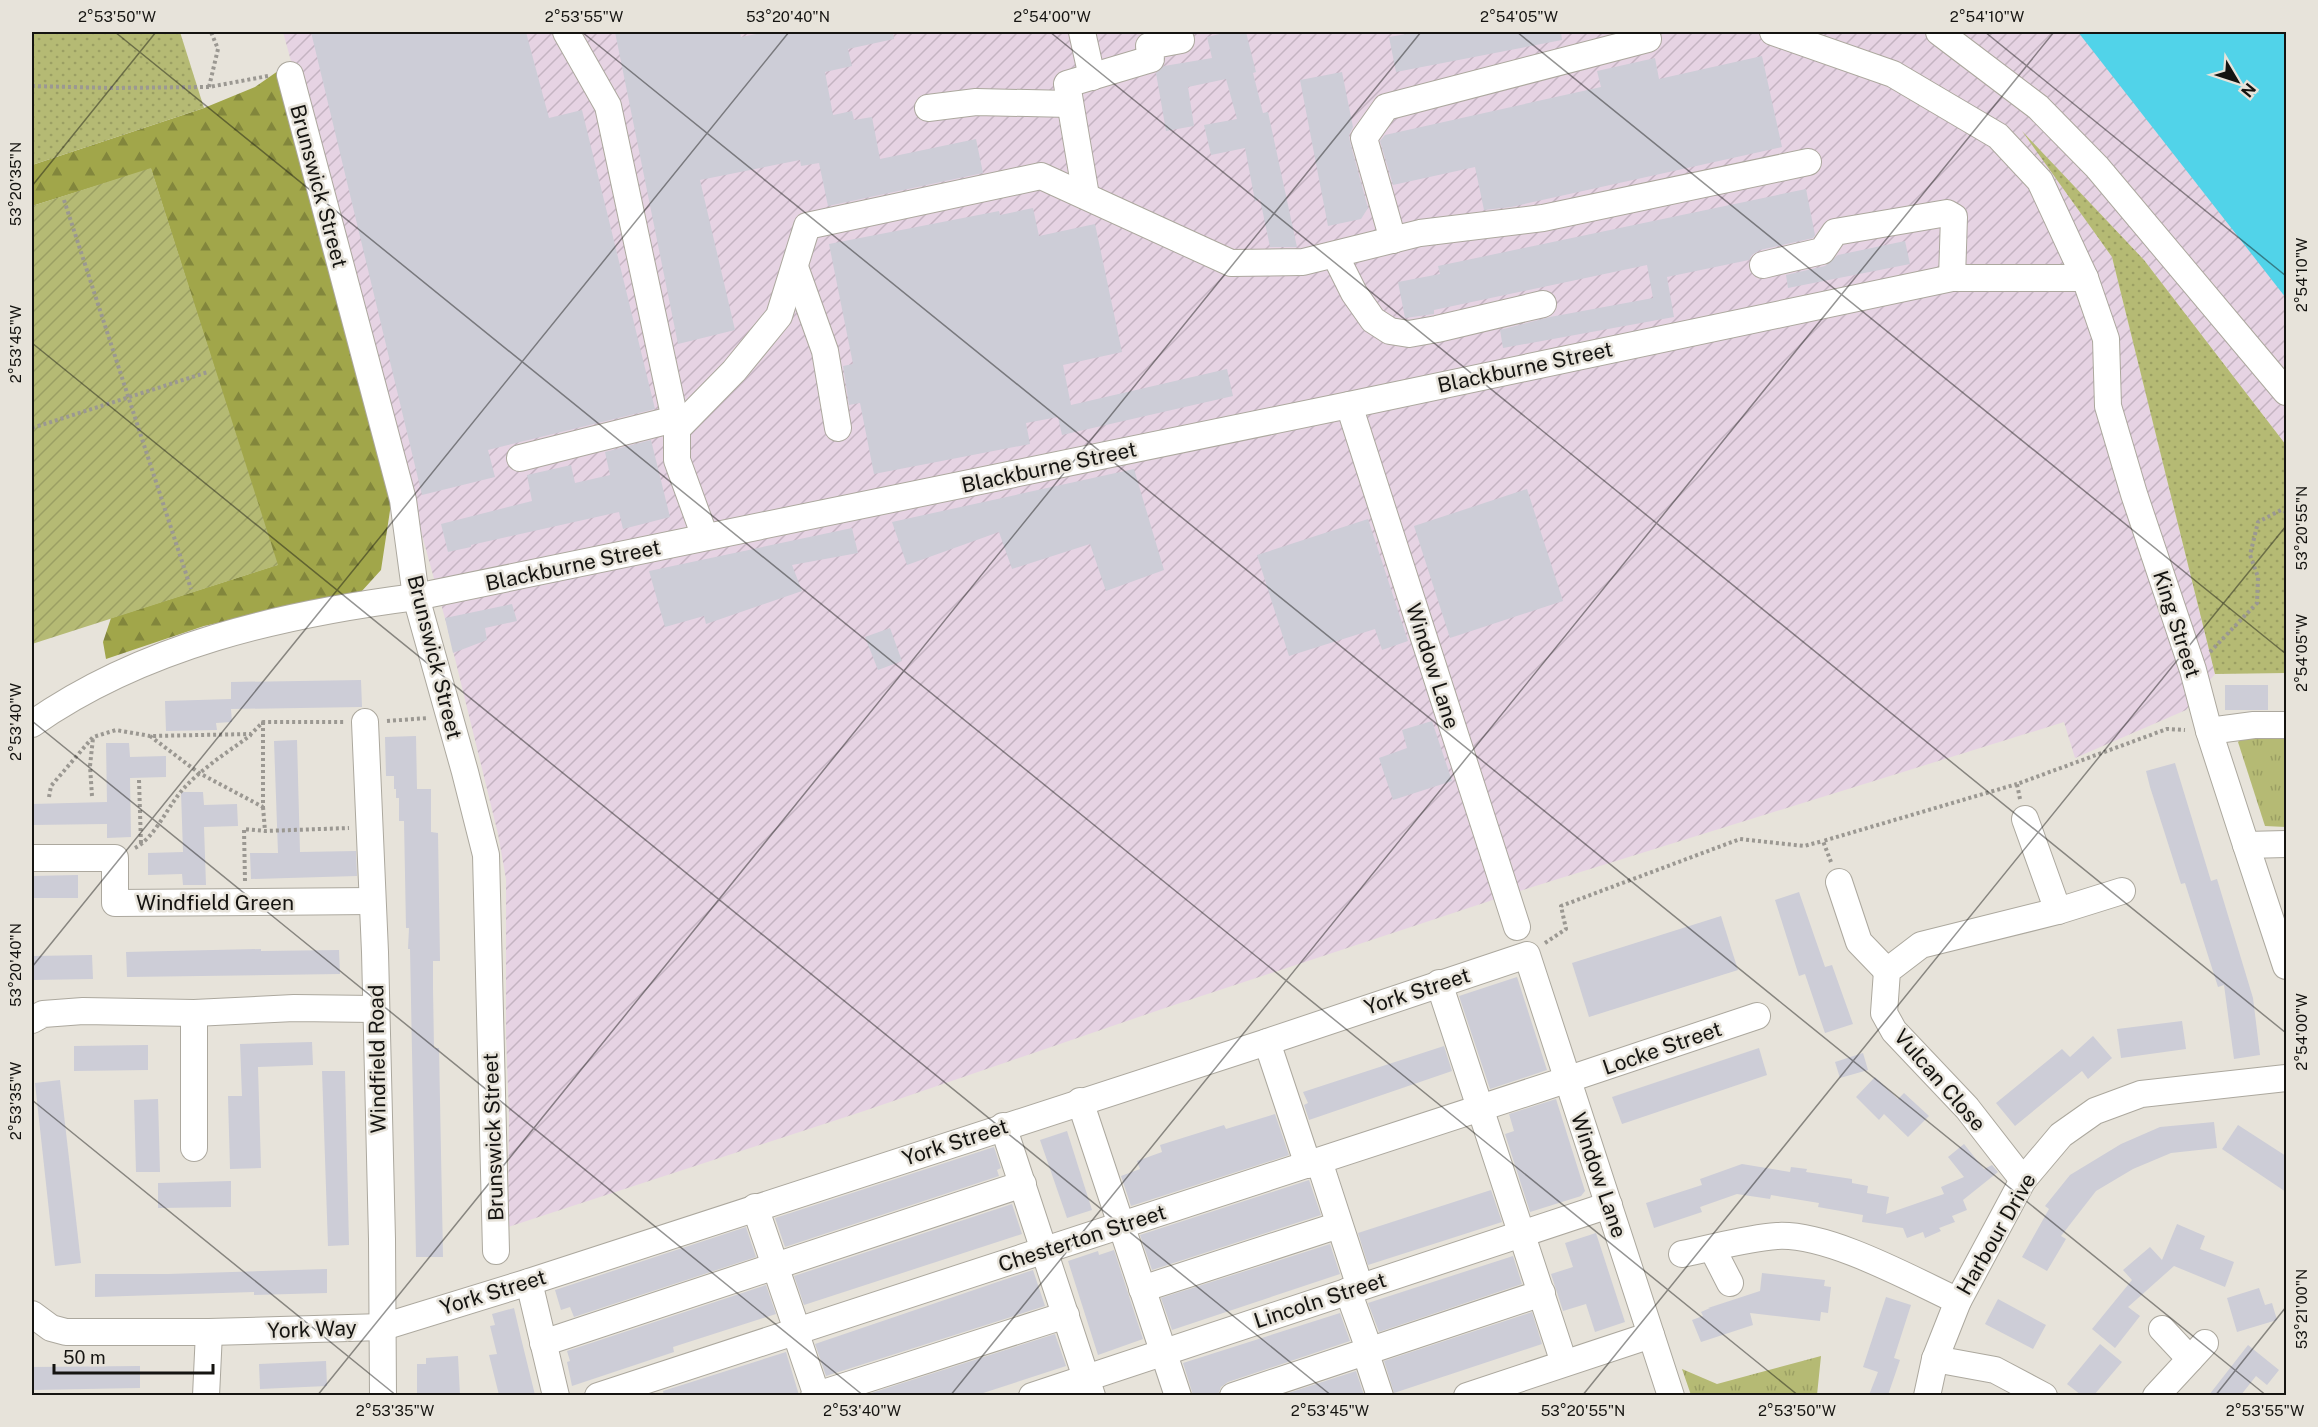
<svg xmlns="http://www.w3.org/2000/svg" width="2318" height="1427" font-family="'Public Sans',sans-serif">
<defs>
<pattern id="industrial-furrows" width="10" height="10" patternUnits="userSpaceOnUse" patternTransform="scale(1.5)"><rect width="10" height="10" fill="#e6d3e3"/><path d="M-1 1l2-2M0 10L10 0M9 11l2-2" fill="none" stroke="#c4b4c2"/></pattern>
<pattern id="grass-tufts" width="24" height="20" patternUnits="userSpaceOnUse" patternTransform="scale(1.5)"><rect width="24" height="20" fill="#b5ba74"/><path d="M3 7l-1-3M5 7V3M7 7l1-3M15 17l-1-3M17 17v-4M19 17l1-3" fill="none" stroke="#9b9f63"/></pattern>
<pattern id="forest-firs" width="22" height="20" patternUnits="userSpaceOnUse" patternTransform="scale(1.5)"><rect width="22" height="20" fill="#a1a64a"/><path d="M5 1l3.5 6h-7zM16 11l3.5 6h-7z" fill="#82863c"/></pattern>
<pattern id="park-dots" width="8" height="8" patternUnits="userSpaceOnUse" patternTransform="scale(1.5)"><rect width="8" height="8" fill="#b5ba74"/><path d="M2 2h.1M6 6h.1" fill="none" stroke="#9b9f63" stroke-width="1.8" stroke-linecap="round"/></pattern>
<pattern id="garden-furrows" width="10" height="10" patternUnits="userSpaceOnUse" patternTransform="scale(1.5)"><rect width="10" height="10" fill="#b5ba74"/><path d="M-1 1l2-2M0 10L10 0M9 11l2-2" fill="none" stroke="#9b9f63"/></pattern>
</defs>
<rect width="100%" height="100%" fill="#e7e3da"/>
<polygon fill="url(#industrial-furrows)" points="283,32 2286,32 2286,445 2144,260 2026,136 2112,257 2215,674 2186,710 2075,758 2064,722 1529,888 1162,1009 864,1111 508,1227 509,1115 506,1034 506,879 498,834 446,622"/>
<g fill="url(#grass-tufts)">
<polygon points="2286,737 2286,827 2265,826 2238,742 2242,738"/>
<polygon points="1821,1356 1817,1395 1691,1395 1682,1369 1717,1384"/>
</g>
<polygon fill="url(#forest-firs)" points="278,71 391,504 381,570 361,592 204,626 106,659 103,642 111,618 277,565 151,169 32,206 32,165 204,108 255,87"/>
<g fill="url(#park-dots)">
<polygon points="32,32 180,32 204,108 32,165"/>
<polygon points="2022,131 2144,260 2286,445 2286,673 2215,674 2112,257"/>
</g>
<polygon fill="url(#garden-furrows)" points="151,168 278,565 32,644 32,206"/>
<polygon fill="#51d3e9" points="2078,32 2286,32 2286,298"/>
<g fill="#cdcdd7">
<polygon points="311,32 526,32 549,118 582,110 655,409 488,450 495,477 422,495"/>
<polygon points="615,32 740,32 741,37 767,32 893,32 894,39 848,49 852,66 825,72 833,115 852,111 854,120 872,117 880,159 976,139 983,173 828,206 819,163 801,166 800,160 700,180 735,330 678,344"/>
<polygon points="1228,32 1246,32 1256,72 1253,73 1263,113 1268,112 1297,247 1270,247 1260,199 1255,201 1245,148 1211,155 1204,125 1237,119 1226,79 1188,87 1194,126 1166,131 1156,73 1164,66 1212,58 1207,37"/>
<polygon points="1418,32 1561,32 1562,40 1396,72 1389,37"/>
<polygon points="1762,56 1782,147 1511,207 1484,210 1475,167 1393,185 1380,141 1385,135 1601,87 1597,71 1655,58 1659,79"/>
<polygon points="1342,72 1353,127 1349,135 1350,142 1368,208 1361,219 1328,226 1300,80"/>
<polygon points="1806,189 1815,235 1813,238 1760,250 1752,255 1749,260 1667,277 1674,317 1503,348 1500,330 1550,317 1653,298 1647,265 1434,310 1434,314 1405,318 1398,282 1440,274 1438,266"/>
<polygon points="1033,208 1039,236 1095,224 1122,352 1063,365 1071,405 1227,369 1233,396 1062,435 1058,417 1026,423 1030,444 874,474 860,403 849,405 843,366 853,364 829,244 999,211 1000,215"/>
<polygon points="1905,241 1910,264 1788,288 1786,275 1825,266 1838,255"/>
<polygon points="651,440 670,517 623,529 619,512 471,545 471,547 448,552 441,524 532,501 527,475 571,465 575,483 610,475 605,452"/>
<polygon points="1134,469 1164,570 1106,591 1090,544 1012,569 999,532 907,565 892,522"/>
<polygon points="1527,489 1563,601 1450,638 1414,526"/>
<polygon points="1368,519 1408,641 1382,650 1375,629 1289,656 1257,555"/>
<polygon points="852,528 858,553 792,565 802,591 706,624 704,616 665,627 649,571"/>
<polygon points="512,604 517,621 485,628 487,640 453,653 445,618"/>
<polygon points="890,628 902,661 878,670 865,637"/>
<polygon points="361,680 362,707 231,709 232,722 216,723 217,730 166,731 165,701 231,699 231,709 231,682"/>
<rect x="2225" y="685" width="43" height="25"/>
<polygon points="1432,721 1452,781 1393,800 1379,758 1407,748 1402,730"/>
<polygon points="416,736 417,789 431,789 431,832 438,833 440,961 433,961 433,989 434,1048 439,1048 443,1257 416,1257 410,949 408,949 409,928 406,928 404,821 399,821 399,798 396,798 396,789 394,789 394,776 386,776 385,737"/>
<polygon points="297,740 300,852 356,851 357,876 251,879 250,853 278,853 274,741"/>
<polygon points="106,743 129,743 130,757 166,756 166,777 130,778 131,837 107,838 107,824 32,825 32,804 107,802"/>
<polygon points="2175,763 2211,881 2217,879 2253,998 2260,1055 2234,1059 2224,985 2218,987 2185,883 2181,884 2150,787 2146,771"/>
<polygon points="181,792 203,792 204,805 237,804 238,826 204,827 206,885 183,885 182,874 148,875 148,853 183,852"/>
<polygon points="78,875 78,898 32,898 32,876"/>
<polygon points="1799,892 1825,967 1832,965 1853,1024 1825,1033 1805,974 1799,976 1775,900"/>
<polygon points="1721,916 1738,970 1589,1017 1572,963"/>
<polygon points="261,949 261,951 339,950 340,974 127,977 126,952"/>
<polygon points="92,955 93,979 32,980 32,956"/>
<polygon points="1517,977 1547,1070 1490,1089 1459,996"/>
<polygon points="2182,1021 2186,1049 2121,1058 2117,1029"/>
<polygon points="2093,1036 2112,1058 2088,1079 2082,1071 2015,1126 1996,1103 2062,1049 2070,1057"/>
<polygon points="312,1042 313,1065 258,1067 261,1168 230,1169 228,1096 242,1096 240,1044"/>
<polygon points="148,1045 148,1070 74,1071 74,1046"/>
<polygon points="1444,1046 1452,1071 1309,1120 1304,1105 1308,1103 1303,1092"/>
<polygon points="1759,1048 1767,1075 1622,1124 1612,1097"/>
<polygon points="1863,1053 1868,1070 1840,1078 1835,1062"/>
<polygon points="322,1071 345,1071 349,1245 328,1246"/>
<polygon points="1875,1077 1898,1099 1904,1093 1929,1116 1908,1137 1884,1114 1879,1120 1856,1097"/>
<polygon points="60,1080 81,1263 55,1266 35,1083"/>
<polygon points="158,1099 160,1172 136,1172 134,1100"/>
<polygon points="1556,1099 1585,1191 1581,1196 1530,1212 1505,1134 1514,1131 1509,1114"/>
<polygon points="1275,1114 1289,1155 1131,1206 1121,1176 1140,1169 1137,1161 1162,1152 1160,1145 1224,1125 1226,1129"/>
<polygon points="2214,1122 2217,1148 2171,1153 2133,1169 2096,1191 2061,1236 2066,1239 2047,1271 2022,1257 2049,1209 2045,1206 2070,1175 2121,1144 2160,1127"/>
<polygon points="2238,1125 2286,1156 2286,1192 2222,1149"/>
<polygon points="1067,1131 1092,1210 1067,1218 1040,1140"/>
<polygon points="1964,1144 1984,1169 1992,1165 1998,1172 1963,1200 1967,1210 1952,1216 1955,1222 1939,1228 1941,1231 1925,1238 1923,1232 1907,1238 1903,1228 1862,1222 1863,1215 1818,1207 1819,1203 1771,1195 1770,1199 1737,1194 1700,1207 1702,1212 1654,1228 1646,1203 1702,1185 1700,1179 1742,1164 1790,1172 1791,1167 1807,1169 1806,1172 1852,1179 1852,1183 1868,1186 1867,1193 1889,1197 1886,1214 1944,1194 1941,1187 1964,1177 1948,1157"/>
<polygon points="994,1147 1001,1168 997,1170 999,1176 785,1247 775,1218"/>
<polygon points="1309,1180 1321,1215 1152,1270 1140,1235"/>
<polygon points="231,1181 231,1207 158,1208 158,1183"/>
<polygon points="1491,1190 1502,1222 1368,1265 1358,1233"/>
<polygon points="1012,1204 1022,1234 804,1305 794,1276"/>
<polygon points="2177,1224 2205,1236 2200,1249 2234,1262 2225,1287 2174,1266 2128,1307 2140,1316 2115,1348 2092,1329 2132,1280 2123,1270 2150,1247 2162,1260"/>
<polygon points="746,1227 756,1257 574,1317 570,1307 561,1310 555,1290"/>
<polygon points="1596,1233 1625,1322 1595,1332 1586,1304 1563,1311 1551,1274 1573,1267 1565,1243"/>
<polygon points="1330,1244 1340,1274 1172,1330 1161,1298"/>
<polygon points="1114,1250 1143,1339 1098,1355 1068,1261 1098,1251 1099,1255"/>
<polygon points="1513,1256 1522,1284 1379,1332 1368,1303"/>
<polygon points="327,1269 327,1293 254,1295 254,1292 95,1297 95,1274 168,1274"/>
<polygon points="1033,1270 1045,1306 826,1376 815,1344"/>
<polygon points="1762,1273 1825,1280 1824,1286 1831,1287 1828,1313 1821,1312 1820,1321 1750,1313 1753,1325 1701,1342 1692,1320 1703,1316 1701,1312 1710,1308 1708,1308 1760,1291"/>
<polygon points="766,1285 776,1314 673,1347 674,1352 572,1386 567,1362 570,1361 567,1351"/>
<polygon points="2259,1288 2265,1305 2272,1303 2277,1320 2237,1332 2227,1298"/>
<polygon points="1886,1297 1911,1305 1894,1358 1900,1360 1888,1395 1869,1395 1878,1372 1863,1367"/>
<polygon points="1998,1299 2046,1325 2033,1349 1985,1324"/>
<polygon points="514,1308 521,1338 535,1395 499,1395 489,1355 497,1354 490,1326 495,1325 492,1314"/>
<polygon points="1532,1312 1542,1344 1394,1393 1384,1361"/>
<polygon points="1340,1313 1350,1341 1228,1382 1221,1387 1218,1395 1193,1395 1183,1363"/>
<polygon points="1055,1334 1066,1366 977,1395 865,1395"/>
<polygon points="2100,1344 2122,1362 2094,1395 2081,1395 2067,1384"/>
<polygon points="2248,1345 2279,1370 2267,1385 2256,1376 2241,1395 2209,1395"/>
<polygon points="786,1352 799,1395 664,1395 663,1391"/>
<polygon points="458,1356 460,1395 417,1395 417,1364 426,1364 426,1358"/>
<polygon points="326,1361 327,1386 260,1389 259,1364"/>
<polygon points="140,1366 140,1388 32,1390 32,1367"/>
<polygon points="1356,1371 1364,1395 1282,1395"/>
</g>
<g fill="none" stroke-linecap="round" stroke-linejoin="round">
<g stroke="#aca89e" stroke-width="28">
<g id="minor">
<polyline points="566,32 608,106 677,429"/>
<polyline points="1082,32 1092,77"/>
<polyline points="1773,32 1893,74 1998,136 2040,181 2085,278 2106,339 2108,406 2134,494 2193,670 2209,731 2246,845 2286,966"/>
<polyline points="1939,32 2038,107 2097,167 2286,392"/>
<polyline points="290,75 403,500 416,597 465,772 486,855 496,1251"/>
<polyline points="928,108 976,102 1070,104"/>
<polyline points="1086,196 1067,84 1151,59 1149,46 1181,40"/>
<polyline points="1393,240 1364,138 1386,107 1648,39"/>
<polyline points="1335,255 1354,293 1373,320 1390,331 1409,334 1437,329 1543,304"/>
<polyline points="1763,265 1822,251 1835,232 1947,213 1954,217 1952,278"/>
<polyline points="795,267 825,351 838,428"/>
<polyline points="1349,405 1517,927"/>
<polyline points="520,458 675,419"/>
<polyline points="705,537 677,460 677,429 734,371 779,316 807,226 1041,176 1231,263 1303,262 1420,233 1543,218 1808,162"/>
<polyline points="365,722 375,952 382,1239 383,1396"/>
<path d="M32,724C143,646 282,614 416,597L1349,405L1952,278H2085"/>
<polyline points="2209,731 2254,725 2286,725"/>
<polyline points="2025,819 2058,911"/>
<polyline points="2246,845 2286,844"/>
<polyline points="32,858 115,858 115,903 372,901"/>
<polyline points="1839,882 1859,942 1887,971"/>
<polyline points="1439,983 1564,1363"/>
<polyline points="194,1013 194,1148"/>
<polyline points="32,1020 43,1014 83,1011 194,1013 294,1008 375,1009"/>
<polyline points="1267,1042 1308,1165"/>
<polyline points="1080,1101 1178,1396"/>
<polyline points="1003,1126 1092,1396"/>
<polyline points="1319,1161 1360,1287"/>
<polyline points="2023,1180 1967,1108 1894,1031 1884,1013 1887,971 1921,945 2058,911 2122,891"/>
<polyline points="755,1207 797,1330"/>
<polyline points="1712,1248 1730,1283"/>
<path d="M1682,1254C1713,1248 1746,1238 1777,1236C1828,1233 1911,1279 1958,1301"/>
<polyline points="529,1282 556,1396"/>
<polyline points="1142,1289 1339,1225"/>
<polyline points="1348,1291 1369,1349"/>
<polyline points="32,1314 51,1328 66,1332 209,1332 383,1327 529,1282 1267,1042 1527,955 1671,1396"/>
<polyline points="2162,1329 2190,1359"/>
<polyline points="795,1331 817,1396"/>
<polyline points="543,1343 1023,1184"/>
<polyline points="1365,1351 1380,1396"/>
<polyline points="1935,1359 1995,1370 2044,1396"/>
<polyline points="206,1396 209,1332"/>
<polyline points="598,1396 1566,1080 1757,1016"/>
<polyline points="814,1396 1066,1315"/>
<polyline points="1032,1396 1609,1205"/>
<polyline points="1233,1396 1542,1293"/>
<polyline points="1467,1396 1651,1335"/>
<polyline points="1927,1396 1935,1359 1958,1301 2023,1180 2061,1135 2095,1111 2141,1094 2286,1078"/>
<polyline points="2156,1396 2205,1343"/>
</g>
</g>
<g stroke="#9b9892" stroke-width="4" stroke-dasharray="3 3" stroke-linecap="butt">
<polyline points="32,86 110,88 209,87 268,76"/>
<polyline points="209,87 218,49 211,32"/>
<polyline points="64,200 191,589"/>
<polyline points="32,428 208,372"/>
<polyline points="2210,652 2257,603 2258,577 2250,555 2258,522 2281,510 2286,512"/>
<polyline points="387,721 428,718"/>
<polyline points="263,722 263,807 199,773 150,736 251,734 263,722 344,722"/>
<polyline points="139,780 141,844"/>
<polyline points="92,796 90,766 93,738"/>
<polyline points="49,797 51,786 93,737 116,730 150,736"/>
<polyline points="2020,799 2017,784 2167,729 2185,730"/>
<polyline points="263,807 265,831"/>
<path d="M135,848C156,837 169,803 185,787C204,767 229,751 251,735"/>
<polyline points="1831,862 1823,841 2017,784"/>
<polyline points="245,881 244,829 265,831 349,828"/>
<polyline points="1545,943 1566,929 1561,906 1740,839 1804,846 1823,841"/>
</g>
<use href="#minor" stroke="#fff" stroke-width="26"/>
</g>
<path fill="none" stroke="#151411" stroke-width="1.5" stroke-opacity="0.45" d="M115,32L1799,1396M582,32L2267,1396M1050,32L2286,1033M1517,32L2286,654M1985,32L2286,276M32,186L156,32M32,343L1332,1396M32,721L864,1396M32,967L789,32M32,1100L397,1396M317,1396L1421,32M950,1396L2054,32M1582,1396L2286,526M2215,1396L2286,1307"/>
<g text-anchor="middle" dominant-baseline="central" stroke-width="5" stroke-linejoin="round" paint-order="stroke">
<g font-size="21" fill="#151411" stroke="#e7e3da">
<text transform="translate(319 186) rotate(75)">Brunswick Street</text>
<text transform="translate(1525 367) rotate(-12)">Blackburne Street</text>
<text transform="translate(1049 467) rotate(-12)">Blackburne Street</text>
<text transform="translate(573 565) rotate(-12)">Blackburne Street</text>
<text transform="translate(2177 624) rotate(72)">King Street</text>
<text transform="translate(435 657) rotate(76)">Brunswick Street</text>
<text transform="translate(1433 666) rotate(72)">Window Lane</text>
<text x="215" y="902">Windfield Green</text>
<text transform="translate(1417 991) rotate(-18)">York Street</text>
<text transform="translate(1662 1048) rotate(-19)">Locke Street</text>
<text transform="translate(377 1059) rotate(-91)">Windfield Road</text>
<text transform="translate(1940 1080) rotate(49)">Vulcan Close</text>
<text transform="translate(493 1137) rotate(-92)">Brunswick Street</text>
<text transform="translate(955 1142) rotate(-18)">York Street</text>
<text transform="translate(1599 1175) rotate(71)">Window Lane</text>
<text transform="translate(1996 1234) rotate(-60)">Harbour Drive</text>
<text transform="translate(1082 1238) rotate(-18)">Chesterton Street</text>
<text transform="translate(493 1292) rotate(-17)">York Street</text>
<text transform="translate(1320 1300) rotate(-18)">Lincoln Street</text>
<text transform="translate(312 1329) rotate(-2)">York Way</text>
</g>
</g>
<rect width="2318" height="1427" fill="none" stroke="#e7e3da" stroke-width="66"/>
<g transform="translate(2237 81) rotate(129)" stroke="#e7e3da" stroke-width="4.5" paint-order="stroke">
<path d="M0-4.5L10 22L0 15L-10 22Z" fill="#151411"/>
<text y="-9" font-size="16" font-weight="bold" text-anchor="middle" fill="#151411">N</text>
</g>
<path d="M54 1364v9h159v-9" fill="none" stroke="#151411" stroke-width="3"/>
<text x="63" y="1364" font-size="18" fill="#151411" stroke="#e7e3da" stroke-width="4.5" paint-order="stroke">50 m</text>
<rect x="33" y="33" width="2252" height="1361" fill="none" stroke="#151411" stroke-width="2"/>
<g font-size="15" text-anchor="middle" fill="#151411">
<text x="117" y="22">2°53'50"W</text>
<text x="584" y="22">2°53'55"W</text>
<text x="788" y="22">53°20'40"N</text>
<text x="1052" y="22">2°54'00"W</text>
<text x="1519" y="22">2°54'05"W</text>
<text x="1987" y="22">2°54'10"W</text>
<text transform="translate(16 184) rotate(-90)" y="5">53°20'35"N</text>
<text transform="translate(2302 275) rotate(-90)" y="5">2°54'10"W</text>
<text transform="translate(16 344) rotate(-90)" y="5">2°53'45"W</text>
<text transform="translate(2302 528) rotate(-90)" y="5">53°20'55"N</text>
<text transform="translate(2302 653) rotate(-90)" y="5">2°54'05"W</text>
<text transform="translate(16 722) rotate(-90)" y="5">2°53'40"W</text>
<text transform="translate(16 965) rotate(-90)" y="5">53°20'40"N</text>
<text transform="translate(2302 1032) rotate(-90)" y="5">2°54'00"W</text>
<text transform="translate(16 1101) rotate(-90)" y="5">2°53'35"W</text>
<text transform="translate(2302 1309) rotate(-90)" y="5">53°21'00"N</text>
<text x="395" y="1416">2°53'35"W</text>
<text x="862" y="1416">2°53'40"W</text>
<text x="1330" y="1416">2°53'45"W</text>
<text x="1583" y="1416">53°20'55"N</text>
<text x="1797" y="1416">2°53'50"W</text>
<text x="2265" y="1416">2°53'55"W</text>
</g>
</svg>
